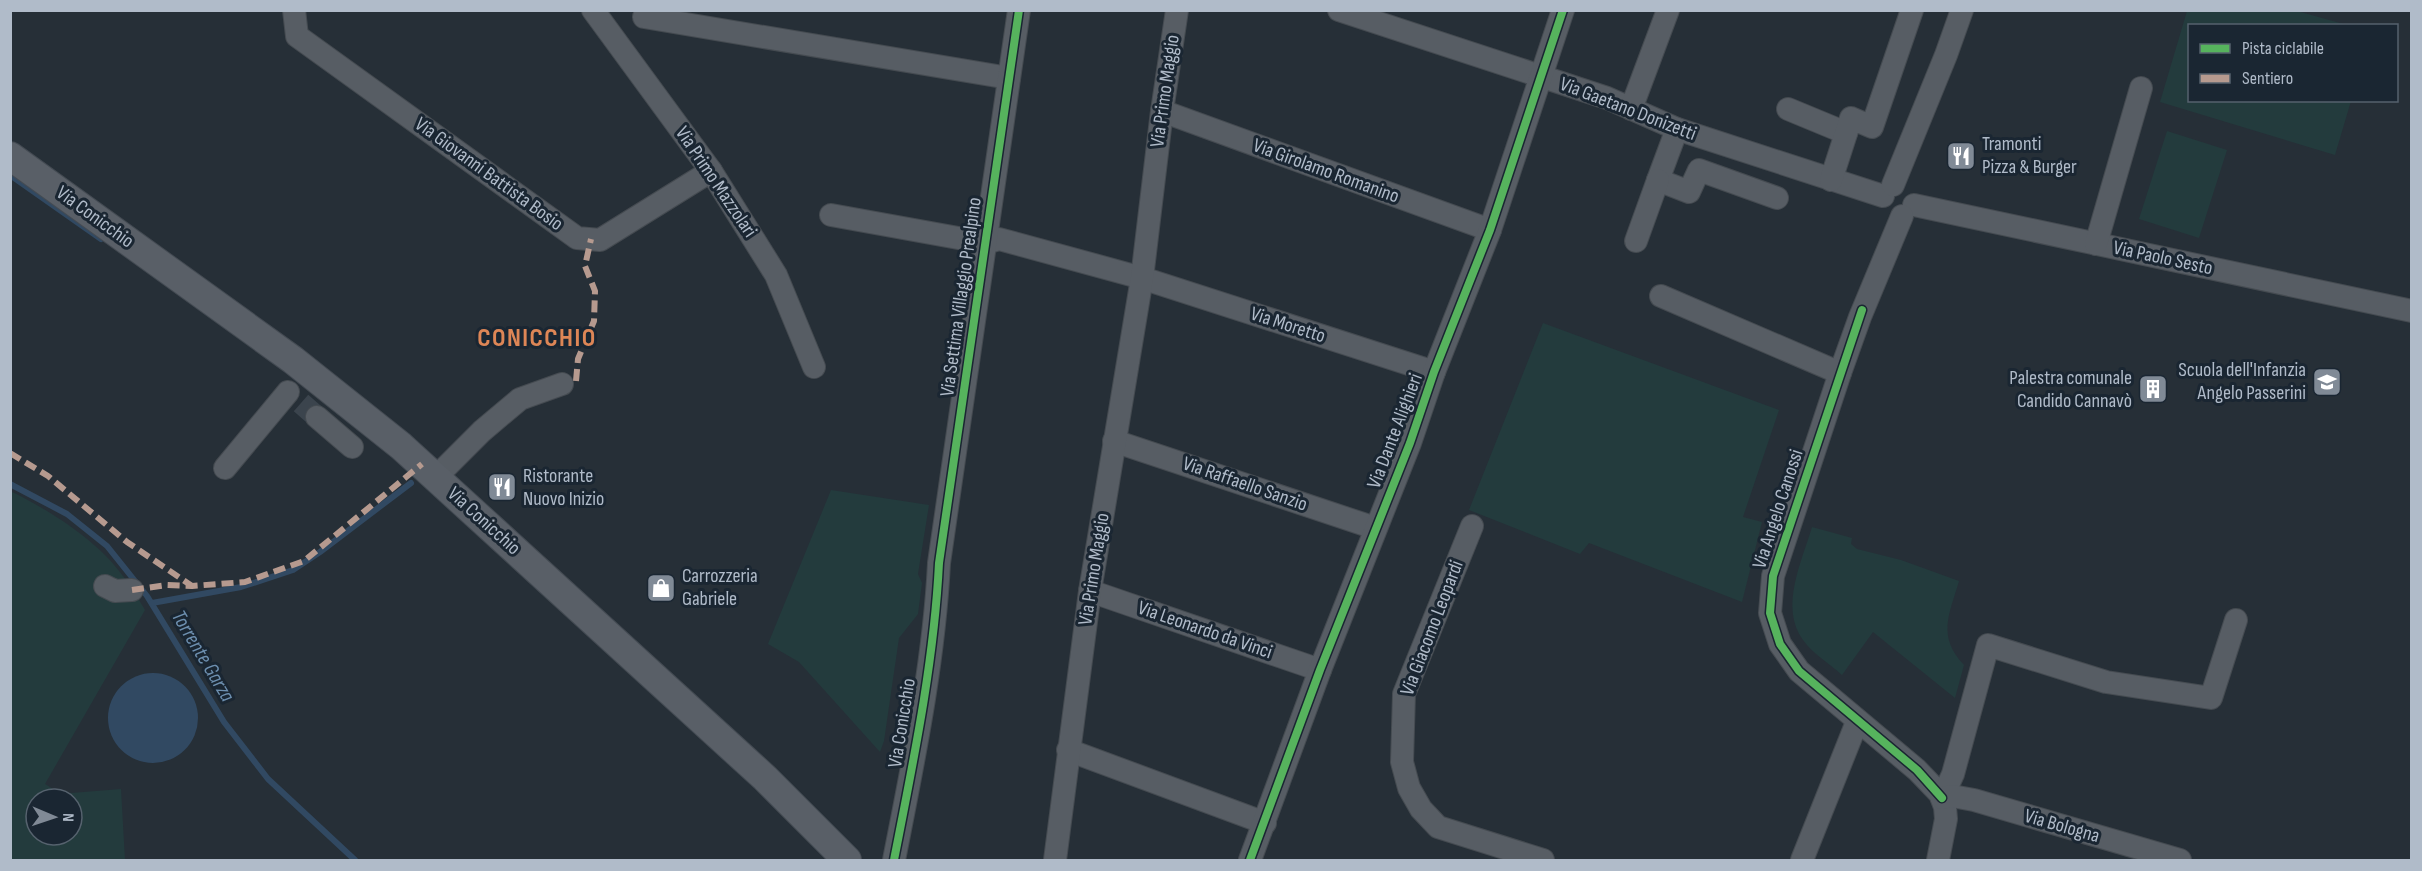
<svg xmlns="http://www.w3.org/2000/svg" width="2422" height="871" font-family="'Sofia Sans Condensed',sans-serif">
<rect width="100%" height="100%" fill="#262f37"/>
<g fill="#233b3d" fill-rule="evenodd">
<polygon points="2187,11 2297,11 2347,25 2190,26 2190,100 2351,101 2335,155 2160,102"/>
<polygon points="2167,131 2227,150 2199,238 2139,219"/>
<polygon points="1543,323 1779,410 1743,517 1762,522 1742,602 1589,543 1580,554 1469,510"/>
<polygon points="831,490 929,505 918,574 922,583 918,614 899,638 884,741 880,752 799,662 768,644"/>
<path d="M10,491C46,508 95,539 119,571C129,583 137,597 145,610L45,784L58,792L71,793L121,789L125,860H11ZM36,799H72V835H36Z"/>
<path d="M1812,527L1852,538L1851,544L1857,549L1901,560L1959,581C1949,615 1937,636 1964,665L1955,698L1873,632L1842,675C1830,664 1812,653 1803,640C1779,607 1802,561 1812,527Z"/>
</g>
<circle fill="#314962" cx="153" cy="718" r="45"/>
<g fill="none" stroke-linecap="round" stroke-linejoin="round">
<g stroke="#314962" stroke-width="6">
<polyline points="10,175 101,239"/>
<polyline points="10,484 67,514 107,546 147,596 224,722 268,779 355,860"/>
<polyline points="152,603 241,587 293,570 320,552 411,483"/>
</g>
<polyline stroke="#3b444d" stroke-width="22" stroke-dasharray="22 11" stroke-linecap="butt" points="301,403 317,417"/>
<g stroke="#454b51" stroke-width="24">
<g id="minor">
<polyline points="294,10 297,36 577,238 600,240 711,171"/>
<polyline points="593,10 711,171 776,275 814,367"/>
<polyline points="1339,10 1607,98 1677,129 1883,196"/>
<polyline points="644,17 1009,78"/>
<polyline points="1631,109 1668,10"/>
<polyline points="1788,109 1846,133"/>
<polyline points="1162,111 1490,230"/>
<polyline points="1677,129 1658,180 1689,192 1699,170 1777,198"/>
<polyline points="1831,180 1851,118 1872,127 1912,10"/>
<polyline points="1893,185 1946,55 1962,10"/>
<polyline points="1914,205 2412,311"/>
<polyline points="831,215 986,243 999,239 1142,278 1434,372"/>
<polyline points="1902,216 1860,317 1840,373 1773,576 1770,613 1780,644 1799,671 1917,770 1940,794 1945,807 1946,819 1938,860"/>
<polyline points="1636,241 1658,180"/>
<polyline points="2096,244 2141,88"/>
<polyline points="1661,296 1840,373"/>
<polyline points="317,417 352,447"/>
<polyline points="1114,441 1375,528"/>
<polyline points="225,468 288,392"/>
<polyline points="436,477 482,431 520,399 562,384"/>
<polyline points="1472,526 1404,694 1402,762 1409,788 1421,809 1438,827 1543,860"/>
<polyline points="105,586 115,591 132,590"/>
<polyline points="1090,591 1320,670"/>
<polyline points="1068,750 1265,823"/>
<polyline points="1942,798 1953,774 1988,645 2106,682 2211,698 2236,620"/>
<polyline points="1942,798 1952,796 1974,800 2180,860"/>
<path d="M894,860C913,763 934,663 939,563L1019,10"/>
<polyline points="1055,860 1090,591 1142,278 1162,111 1177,10"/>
<polyline points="1250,860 1320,670 1410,443 1434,372 1490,230 1563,10"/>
<polyline points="1802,860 1857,722"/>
</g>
</g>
<g stroke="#444b53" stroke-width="30">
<polyline id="major" points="10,156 293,360 401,446 765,778 847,860"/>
</g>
<use href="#minor" stroke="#575d64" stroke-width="22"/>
<use href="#major" stroke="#595f67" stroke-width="28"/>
<g stroke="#b69a8f" stroke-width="6" stroke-dasharray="12 6" stroke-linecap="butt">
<polyline points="576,381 578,359 594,321 595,291 585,266 591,239"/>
<polyline points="10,453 48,476 127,542 192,586"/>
<polyline points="132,590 167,585 192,586 245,582 304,561 422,464"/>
</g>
<g stroke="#1a2632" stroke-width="11">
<g id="cycleway">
<polyline points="1862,310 1773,576 1770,613 1780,644 1799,671 1917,770 1942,798"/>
<path d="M894,860C913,763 934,663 939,563L1019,10"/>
<polyline points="1250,860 1320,670 1410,443 1434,372 1490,230 1563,10"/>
</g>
</g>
<use href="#cycleway" stroke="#56b35d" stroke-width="8"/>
</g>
<defs>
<g id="restaurant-square" transform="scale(1.5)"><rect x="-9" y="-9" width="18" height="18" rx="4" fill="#808a96" stroke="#1a2632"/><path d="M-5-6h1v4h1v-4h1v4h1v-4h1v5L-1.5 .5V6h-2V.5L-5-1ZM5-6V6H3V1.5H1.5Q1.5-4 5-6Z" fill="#fff"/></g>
<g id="school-square" transform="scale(1.5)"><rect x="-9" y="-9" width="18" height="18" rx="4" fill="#808a96" stroke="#1a2632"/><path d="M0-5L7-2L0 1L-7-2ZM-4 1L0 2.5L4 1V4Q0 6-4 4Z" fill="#fff"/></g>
<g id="building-square" transform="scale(1.5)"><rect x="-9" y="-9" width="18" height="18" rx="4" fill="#808a96" stroke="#1a2632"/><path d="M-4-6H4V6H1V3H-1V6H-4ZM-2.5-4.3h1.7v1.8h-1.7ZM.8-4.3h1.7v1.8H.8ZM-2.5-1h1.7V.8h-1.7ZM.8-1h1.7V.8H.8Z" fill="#fff"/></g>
<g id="shop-square" transform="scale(1.5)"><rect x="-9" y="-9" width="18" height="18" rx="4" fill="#808a96" stroke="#1a2632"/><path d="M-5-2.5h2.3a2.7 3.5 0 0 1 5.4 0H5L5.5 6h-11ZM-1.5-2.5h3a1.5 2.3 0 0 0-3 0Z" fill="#fff"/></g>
</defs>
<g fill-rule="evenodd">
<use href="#restaurant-square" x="1961" y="156"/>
<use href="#school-square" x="2327" y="382"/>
<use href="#building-square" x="2153" y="389"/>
<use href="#restaurant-square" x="502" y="487"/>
<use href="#shop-square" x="661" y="588"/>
</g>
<g text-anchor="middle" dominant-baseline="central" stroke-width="6" stroke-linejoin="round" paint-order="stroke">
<g font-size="20" fill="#b0bbc9" stroke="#1a2632">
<text transform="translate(1165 91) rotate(-82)">Via Primo Maggio</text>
<text transform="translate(1628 109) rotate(21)">Via Gaetano Donizetti</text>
<text transform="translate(1326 171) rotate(20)">Via Girolamo Romanino</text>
<text transform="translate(489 174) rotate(36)">Via Giovanni Battista Bosio</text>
<text transform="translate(716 182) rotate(56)">Via Primo Mazzolari</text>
<text transform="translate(95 217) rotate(36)">Via Conicchio</text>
<text transform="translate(2163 258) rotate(12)">Via Paolo Sesto</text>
<text transform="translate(961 297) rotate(-82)">Via Settima Villaggio Prealpino</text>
<text transform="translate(1288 325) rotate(18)">Via Moretto</text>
<text transform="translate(1395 431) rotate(-69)">Via Dante Alighieri</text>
<text transform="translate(1245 484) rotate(19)">Via Raffaello Sanzio</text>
<text transform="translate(1778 509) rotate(-72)">Via Angelo Canossi</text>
<text transform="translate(484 521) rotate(42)">Via Conicchio</text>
<text transform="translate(1094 569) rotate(-81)">Via Primo Maggio</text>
<text transform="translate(1432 628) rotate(-69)">Via Giacomo Leopardi</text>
<text transform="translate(1205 630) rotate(19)">Via Leonardo da Vinci</text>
<text transform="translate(902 723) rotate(-81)">Via Conicchio</text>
<text transform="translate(2062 826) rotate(16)">Via Bologna</text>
</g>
<g font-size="20" fill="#b0bbc9" stroke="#1a2632" text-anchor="start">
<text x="1982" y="144">Tramonti<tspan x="1982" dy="23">Pizza &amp; Burger</tspan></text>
<text x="2306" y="370" text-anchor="end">Scuola dell'Infanzia<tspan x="2306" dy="23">Angelo Passerini</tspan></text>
<text x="2132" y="378" text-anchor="end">Palestra comunale<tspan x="2132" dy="23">Candido Cannavò</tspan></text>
<text x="523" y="476">Ristorante<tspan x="523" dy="23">Nuovo Inizio</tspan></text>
<text x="682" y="576">Carrozzeria<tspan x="682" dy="23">Gabriele</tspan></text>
</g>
<g font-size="21" font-style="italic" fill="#6d8faf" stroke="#1a2632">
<text transform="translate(203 656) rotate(59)">Torrente Garza</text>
</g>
<g font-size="26" font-weight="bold" letter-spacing="1.5" fill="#dd8656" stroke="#1a2632">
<text x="537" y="338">CONICCHIO</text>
</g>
</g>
<rect width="2422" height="871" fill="none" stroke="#b0bbc9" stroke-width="24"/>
<rect x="2188" y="24" width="210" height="78" fill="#1a2632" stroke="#56626e" stroke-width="1.5"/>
<rect x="2200" y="44" width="30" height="9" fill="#56b35d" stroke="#56626e" stroke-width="1.5"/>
<text x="2242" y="54" font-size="18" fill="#b0bbc9">Pista ciclabile</text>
<rect x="2200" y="74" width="30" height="9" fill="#b69a8f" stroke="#56626e" stroke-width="1.5"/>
<text x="2242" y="84" font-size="18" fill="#b0bbc9">Sentiero</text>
<g transform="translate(54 817) rotate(92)"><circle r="28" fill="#1a2632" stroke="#56626e" stroke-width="1.5"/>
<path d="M0-4.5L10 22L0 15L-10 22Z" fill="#808a96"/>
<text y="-9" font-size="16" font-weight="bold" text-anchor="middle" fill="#b0bbc9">N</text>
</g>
</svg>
